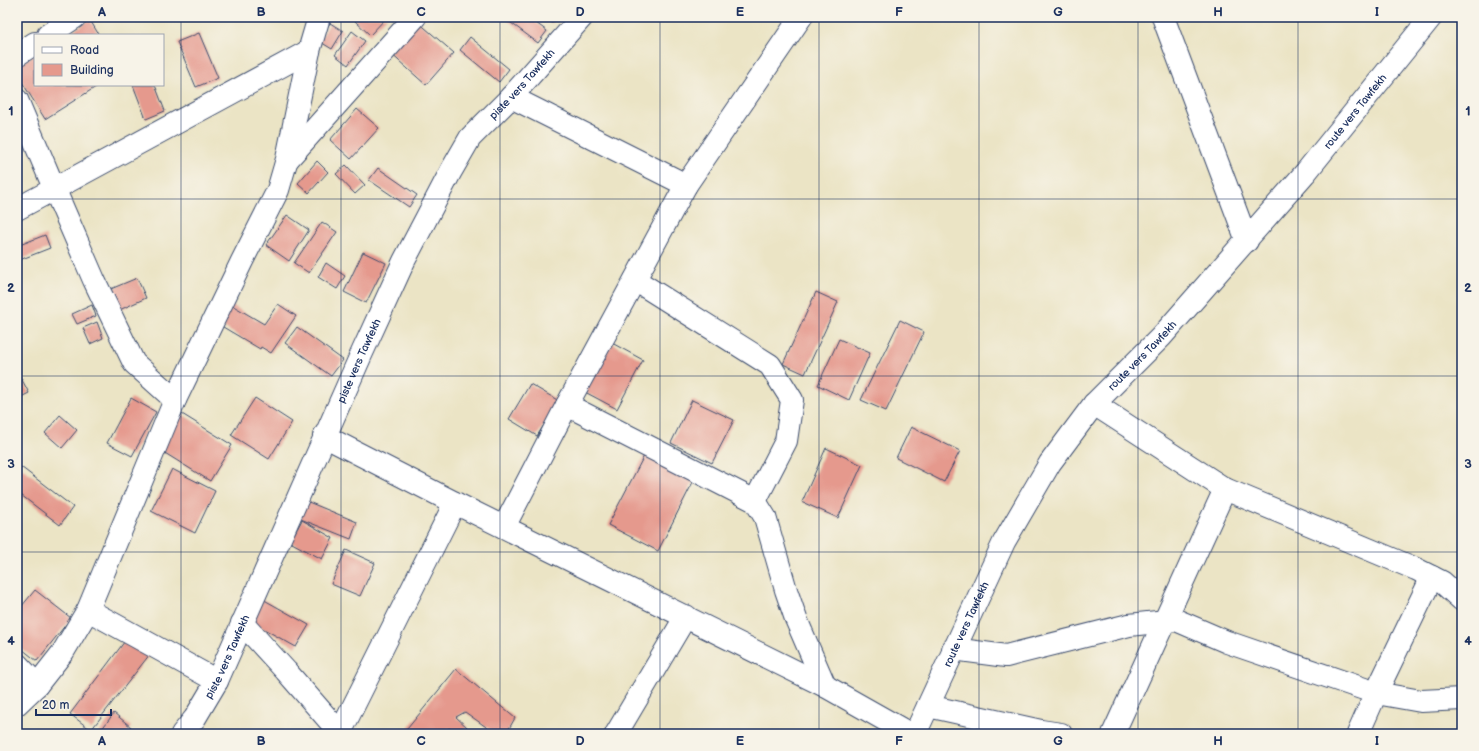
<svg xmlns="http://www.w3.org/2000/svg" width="1479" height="751" font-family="'Balsamiq Sans',sans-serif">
<rect width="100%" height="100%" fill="#f7f3e8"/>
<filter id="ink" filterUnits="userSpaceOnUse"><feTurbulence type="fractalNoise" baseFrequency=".025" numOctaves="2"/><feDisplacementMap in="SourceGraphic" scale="8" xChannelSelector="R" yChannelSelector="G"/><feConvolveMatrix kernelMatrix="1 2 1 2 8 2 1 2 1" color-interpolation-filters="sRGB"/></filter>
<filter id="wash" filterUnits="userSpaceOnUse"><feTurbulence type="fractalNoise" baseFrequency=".012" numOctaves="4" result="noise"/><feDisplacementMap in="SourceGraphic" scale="16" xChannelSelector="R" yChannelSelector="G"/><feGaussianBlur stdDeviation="0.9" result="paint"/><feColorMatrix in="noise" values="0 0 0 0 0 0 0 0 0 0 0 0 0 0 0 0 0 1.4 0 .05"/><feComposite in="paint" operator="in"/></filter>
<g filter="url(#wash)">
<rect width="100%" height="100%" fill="#ebe4c5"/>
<g id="blocks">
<g fill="#e5998d">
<polygon points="358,17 387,17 370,35 355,21"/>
<polygon points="503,17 528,17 547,31 538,43"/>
<polygon points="543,17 556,17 552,23"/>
<polygon points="90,20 99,35 66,35"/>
<polygon points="417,21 454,53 426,85 389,52"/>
<polygon points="330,23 343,31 332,49 319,41"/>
<polygon points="352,31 365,41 348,65 335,55"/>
<polygon points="199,33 218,78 196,87 177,42"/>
<polygon points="470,37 509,69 499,82 460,50"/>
<polygon points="35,54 35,85 99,85 45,119 17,74 17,66"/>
<polygon points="133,85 155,85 165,111 146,119"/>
<polygon points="357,109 379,128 351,159 330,140"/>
<polygon points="317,161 328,172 309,193 298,183"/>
<polygon points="346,165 365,185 355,194 336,174"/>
<polygon points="378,168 417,195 409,207 369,180"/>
<polygon points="287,215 309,230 289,261 266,245"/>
<polygon points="322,222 337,232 309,273 294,263"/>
<polygon points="45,235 50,248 17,261 17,246"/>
<polygon points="363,252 386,263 366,303 344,292"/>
<polygon points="326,263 345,276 337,289 318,277"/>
<polygon points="137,278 146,298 115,312 106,291"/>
<polygon points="816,292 838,302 805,374 783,364"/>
<polygon points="230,304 264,324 278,304 296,316 271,353 261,347 260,349 218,324"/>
<polygon points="92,305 96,316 77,324 72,314"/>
<polygon points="900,320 924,332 886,411 861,400"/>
<polygon points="97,322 103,338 90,344 83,328"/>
<polygon points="297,327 343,360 331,376 285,343"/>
<polygon points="839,339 870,353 849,400 818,385"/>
<polygon points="612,343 643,360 617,409 585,392"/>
<polygon points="21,378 29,393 17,399 17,380"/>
<polygon points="530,384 559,401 537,436 509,419"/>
<polygon points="131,398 156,412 132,456 107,443"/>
<polygon points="255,398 292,422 269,459 231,435"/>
<polygon points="692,400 734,420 712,463 671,443"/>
<polygon points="182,414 232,445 210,481 160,450"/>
<polygon points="60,415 77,430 62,448 45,433"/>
<polygon points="911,427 960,451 944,482 896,458"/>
<polygon points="826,448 862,465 838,518 802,502"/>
<polygon points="645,454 694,480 658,551 608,525"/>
<polygon points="21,467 73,507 60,525 17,492 17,472"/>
<polygon points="172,469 215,491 195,533 151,511"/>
<polygon points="306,501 357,522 351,539 298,518"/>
<polygon points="302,520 333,538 322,559 290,542"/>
<polygon points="346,550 375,563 360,596 331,584"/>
<polygon points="35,590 71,618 37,661 17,645 17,612"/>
<polygon points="259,597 309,625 296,647 246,619"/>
<polygon points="128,637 150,654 91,730 70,714"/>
<polygon points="456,669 515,718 506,734 496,734 465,712 456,717 467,727 460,734 455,734 449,728 444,734 403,734"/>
<polygon points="114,713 131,727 126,734 98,734"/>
</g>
</g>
</g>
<g filter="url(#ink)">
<use href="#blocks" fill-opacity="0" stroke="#3a4a6d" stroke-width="1"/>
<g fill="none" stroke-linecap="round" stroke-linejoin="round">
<g stroke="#3a4a6d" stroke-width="24">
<g id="minor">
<polyline points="1163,17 1247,241"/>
<polyline points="48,35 75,17"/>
<polyline points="17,55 35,43"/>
<polyline points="511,97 686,185"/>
<polyline points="17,100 54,188 94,280 134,363 175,400"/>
<polyline points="288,159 415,17"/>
<polyline points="17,209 309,51"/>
<polyline points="635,280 770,365 792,400 786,441 755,501"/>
<polyline points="1094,404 1225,489 1416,569 1442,582 1462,600"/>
<polyline points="567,405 755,501 765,517 786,590 796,619 825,686"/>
<polyline points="324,436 455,503 825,686 910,734"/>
<polyline points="504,527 567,405 686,185 801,17"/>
<polyline points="88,610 217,681"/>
<polyline points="242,623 286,671 341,734"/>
<polyline points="953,649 1006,656 1129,625 1176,620 1227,642 1376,693 1421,701 1462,699"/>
<polyline points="17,664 37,685"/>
<polyline points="17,704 37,685 63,652 88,610 175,400 242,261 278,190 287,159 309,51 319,17"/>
<polyline points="928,706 1041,731 1061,734"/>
<polyline points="340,733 455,503"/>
<path id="s1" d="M182,734L195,718L217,681L361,355L404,261L451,171L470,138L511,97L582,17"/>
<polyline points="616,734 686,616"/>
<polyline points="1113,734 1225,489"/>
<polyline points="1358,734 1376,693 1432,577"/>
</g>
</g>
<g stroke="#3a4a6d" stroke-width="24">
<g id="tertiary">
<path id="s2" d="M915,734L1004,542L1050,463L1094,404L1161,337L1306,172L1431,17"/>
</g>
</g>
<use href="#minor" stroke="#fff" stroke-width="22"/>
<use href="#tertiary" stroke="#fff" stroke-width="22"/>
</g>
</g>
<path fill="none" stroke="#1b2f5e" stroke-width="1" stroke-opacity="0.55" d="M181,17V734M341,17V734M500,17V734M660,17V734M819,17V734M979,17V734M1138,17V734M1298,17V734M17,199H1462M17,376H1462M17,552H1462"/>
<g text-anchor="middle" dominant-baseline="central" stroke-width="4" stroke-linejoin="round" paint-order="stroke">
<g font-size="11" fill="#1b2f5e" stroke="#f7f3e8">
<text stroke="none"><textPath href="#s1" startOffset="738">piste vers Tawfekh</textPath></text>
<text stroke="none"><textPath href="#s2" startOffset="769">route vers Tawfekh</textPath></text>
<text stroke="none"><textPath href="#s2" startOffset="445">route vers Tawfekh</textPath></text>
<text stroke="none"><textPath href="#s1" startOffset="414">piste vers Tawfekh</textPath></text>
<text stroke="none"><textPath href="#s2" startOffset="121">route vers Tawfekh</textPath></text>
<text stroke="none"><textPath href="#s1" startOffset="90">piste vers Tawfekh</textPath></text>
</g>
</g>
<rect width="1479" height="751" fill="none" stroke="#f7f3e8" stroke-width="44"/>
<rect x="34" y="34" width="130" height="52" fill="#f7f3e8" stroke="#9fa5b1"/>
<rect x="42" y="47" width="20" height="6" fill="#ffffff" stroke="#9fa5b1"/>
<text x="70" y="54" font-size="12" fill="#1b2f5e">Road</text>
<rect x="42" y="64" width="20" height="12" fill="#e5998d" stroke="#9fa5b1"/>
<text x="70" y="74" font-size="12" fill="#1b2f5e">Building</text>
<path d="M36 709v6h75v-6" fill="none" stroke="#1b2f5e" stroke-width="2"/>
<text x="42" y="709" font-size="12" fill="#1b2f5e" stroke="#f7f3e8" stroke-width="3" paint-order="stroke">20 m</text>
<rect x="22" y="22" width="1435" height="707" fill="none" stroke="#1b2f5e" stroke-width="1.5"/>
<g font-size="13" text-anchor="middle" font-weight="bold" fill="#1b2f5e">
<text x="102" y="16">A</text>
<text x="261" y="16">B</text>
<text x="421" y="16">C</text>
<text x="580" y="16">D</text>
<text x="740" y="16">E</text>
<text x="899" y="16">F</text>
<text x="1058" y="16">G</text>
<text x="1218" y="16">H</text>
<text x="1377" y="16">I</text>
<text x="11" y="115">1</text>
<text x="1468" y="115">1</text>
<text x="11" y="292">2</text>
<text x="1468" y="292">2</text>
<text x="11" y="468">3</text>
<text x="1468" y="468">3</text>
<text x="11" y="645">4</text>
<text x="1468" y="645">4</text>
<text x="102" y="745">A</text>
<text x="261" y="745">B</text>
<text x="421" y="745">C</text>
<text x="580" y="745">D</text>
<text x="740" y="745">E</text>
<text x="899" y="745">F</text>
<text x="1058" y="745">G</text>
<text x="1218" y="745">H</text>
<text x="1377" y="745">I</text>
</g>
</svg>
